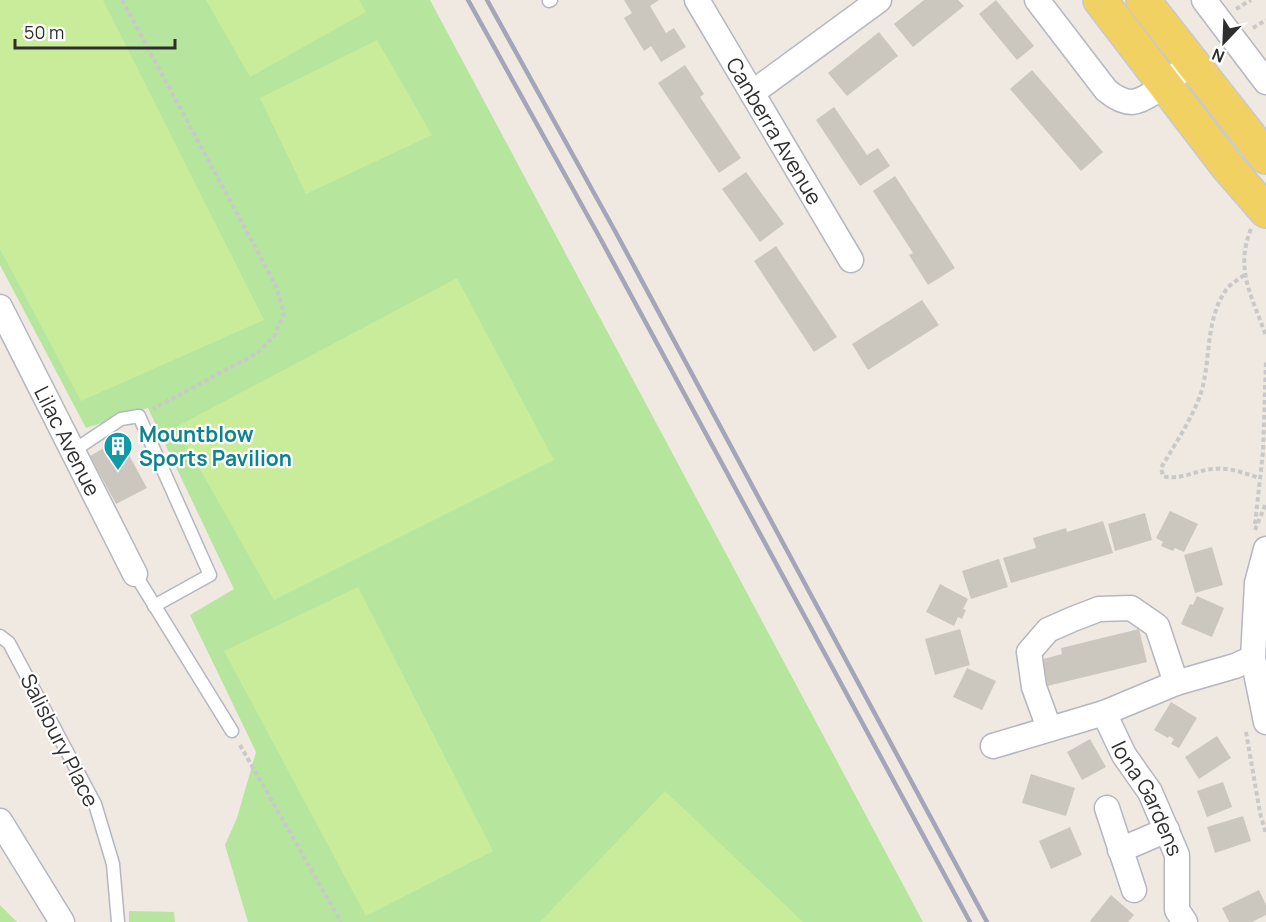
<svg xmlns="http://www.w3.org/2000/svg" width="1266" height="922" font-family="Manrope,sans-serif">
<rect width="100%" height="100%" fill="#efe9e1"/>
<g fill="#b6e59e">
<polygon points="0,0 430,0 923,922 248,922 225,845 237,818 256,752 190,615 234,589 148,408 86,428 0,265"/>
<polygon points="0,905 17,922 0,922"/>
<polygon points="129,911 174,912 175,922 129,922"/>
</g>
<g fill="#c9ec9a">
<polygon points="0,0 103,0 264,320 81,401 0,249"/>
<polygon points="206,0 359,0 366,12 250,77"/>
<polygon points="377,40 432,135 306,194 260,98"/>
<polygon points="457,278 554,460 274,600 176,427"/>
<polygon points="358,587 493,851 366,916 224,651"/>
<polygon points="665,791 803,922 540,922"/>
</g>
<g fill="#cbc7bf">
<polygon points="624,0 659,0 650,6 666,33 674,28 686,47 661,62 651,46 644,51 624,18 632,13"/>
<polygon points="924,0 958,0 964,6 913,47 894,24"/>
<polygon points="996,0 1034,46 1017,60 979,14"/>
<polygon points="879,32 898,56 847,96 828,73"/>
<polygon points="685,65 704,94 700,97 741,158 719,173 658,83"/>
<polygon points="1032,70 1103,152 1081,171 1010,89"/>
<polygon points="834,107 867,155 878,148 890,166 860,186 816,120"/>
<polygon points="746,172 784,224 760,242 722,189"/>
<polygon points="895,176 955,268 928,285 909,255 913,253 873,191"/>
<polygon points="776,246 837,337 814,352 754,261"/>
<polygon points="922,300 939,325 868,370 852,344"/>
<polygon points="120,439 147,488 116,504 90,456"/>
<polygon points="1170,511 1198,524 1184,552 1175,548 1173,551 1161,546 1163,542 1156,538"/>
<polygon points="1145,513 1152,540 1115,551 1108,524"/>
<polygon points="1103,521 1113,553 1011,583 1003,558 1036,548 1033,538 1066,528 1067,532"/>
<polygon points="1212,547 1223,585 1195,593 1184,555"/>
<polygon points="999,559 1008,587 971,599 962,571"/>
<polygon points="940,584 968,599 963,609 966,610 962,619 958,617 954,626 926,612"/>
<polygon points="1197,596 1224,608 1212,637 1181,624 1190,604 1193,605"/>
<polygon points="960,629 970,665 935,675 925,639"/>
<polygon points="1139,629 1147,662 1043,687 1036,661 1062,654 1061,648"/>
<polygon points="967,668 996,681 982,710 953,697"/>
<polygon points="1171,702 1197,718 1179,748 1171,744 1174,739 1169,736 1168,738 1154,730"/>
<polygon points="1217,736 1231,758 1199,779 1185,757"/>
<polygon points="1090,739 1106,767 1082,780 1067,752"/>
<polygon points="1031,774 1075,788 1066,816 1022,803"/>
<polygon points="1223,782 1232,807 1207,817 1197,791"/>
<polygon points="1243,816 1251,841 1215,853 1207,827"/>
<polygon points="1070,827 1082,855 1051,869 1039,841"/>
<polygon points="1259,890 1266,905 1266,915 1252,922 1229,922 1222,908"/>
<polygon points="1111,895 1134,915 1128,922 1091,922 1090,921"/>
</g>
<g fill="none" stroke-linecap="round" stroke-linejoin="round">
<g stroke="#b4b7c1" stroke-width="15">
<g id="service">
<polyline points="549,1 551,0"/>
<polyline points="73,451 121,419 139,416 210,575 154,606"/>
<polyline points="135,574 232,731"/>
<polyline points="0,636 9,643 95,804 113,864 118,922"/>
</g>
</g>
<g stroke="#b4b7c1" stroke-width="27">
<g id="minor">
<path id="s1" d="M697,0L851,260"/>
<path d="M1037,0L1106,90C1113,96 1122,102 1132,102C1149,101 1177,74 1191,63"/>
<polyline points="1204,0 1266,82"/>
<polyline points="752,93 879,0"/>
<path id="s2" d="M0,307L135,574"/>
<polyline points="1266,549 1257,583 1253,658 1266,722"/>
<path id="s3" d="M1104,713L1124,755L1150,792L1177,855V910L1185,922"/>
<polyline points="1049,728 1034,687 1029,652 1048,630 1073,619 1099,609 1131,608 1157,626 1176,683"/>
<polyline points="993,746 1104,713 1176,683 1235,666 1253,658"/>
<polyline points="1107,808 1134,890"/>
<polyline points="0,821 62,922"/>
<polyline points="1120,850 1167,830"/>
</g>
</g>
<g stroke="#c9c9c9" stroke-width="36">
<g id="primary">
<polyline points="1100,0 1227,166 1266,211"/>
<polyline points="1143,0 1266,157"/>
</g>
</g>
<g stroke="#c9c9c9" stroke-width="4" stroke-dasharray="4.5 3" stroke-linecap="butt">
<polyline points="122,0 276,286 284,314 274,336 257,353 153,409"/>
<polyline points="1236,9 1251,0"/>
<polyline points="1253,28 1266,20"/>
<path d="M1251,229C1234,270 1253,298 1266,336"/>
<path d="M1244,275C1238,280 1230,284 1226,290C1205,320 1211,360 1201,393C1192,419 1175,444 1161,468L1163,476C1178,481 1197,470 1213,469C1229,467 1244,473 1259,478"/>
<polyline points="1255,524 1263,452 1266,360"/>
<polyline points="1255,530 1266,503"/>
<polyline points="1246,732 1260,813 1266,834"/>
<polyline points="240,745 341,922"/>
</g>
<use href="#service" stroke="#fff" stroke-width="12"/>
<use href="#minor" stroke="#fff" stroke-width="24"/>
<use href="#primary" stroke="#f2d163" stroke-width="33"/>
<g stroke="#a3a6b8" stroke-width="4.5">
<polyline points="468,0 600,238 970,922"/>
<polyline points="487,0 615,231 987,922"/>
</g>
</g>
<defs>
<g id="building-pin" transform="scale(1.5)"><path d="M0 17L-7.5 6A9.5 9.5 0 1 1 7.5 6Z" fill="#0f9aa8" stroke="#fff"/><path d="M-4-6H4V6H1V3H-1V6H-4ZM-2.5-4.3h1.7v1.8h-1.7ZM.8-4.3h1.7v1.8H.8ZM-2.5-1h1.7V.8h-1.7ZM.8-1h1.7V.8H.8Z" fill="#fff"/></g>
</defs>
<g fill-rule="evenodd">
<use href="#building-pin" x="118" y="446"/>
</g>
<g text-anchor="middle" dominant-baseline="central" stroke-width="4.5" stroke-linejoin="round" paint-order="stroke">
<g font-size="21" fill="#2e2e2e" stroke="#fff">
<text stroke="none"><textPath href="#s1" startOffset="152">Canberra Avenue</textPath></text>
<text stroke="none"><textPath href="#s2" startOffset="150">Lilac Avenue</textPath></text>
<text transform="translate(60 740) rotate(63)">Salisbury Place</text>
<text stroke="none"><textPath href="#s3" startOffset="96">Iona Gardens</textPath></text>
</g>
<g font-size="21" font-weight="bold" fill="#0d838f" stroke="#fff" text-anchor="start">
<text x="139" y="434">Mountblow<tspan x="139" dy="24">Sports Pavilion</tspan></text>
</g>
</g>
<g transform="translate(1224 42) rotate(203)" stroke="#ffffff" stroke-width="4.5" paint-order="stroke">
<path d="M0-4.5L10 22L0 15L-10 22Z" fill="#2e2e2e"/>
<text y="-9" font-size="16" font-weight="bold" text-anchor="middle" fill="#2e2e2e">N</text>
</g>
<path d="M15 39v9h160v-9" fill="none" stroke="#2e2e2e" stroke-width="3"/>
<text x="24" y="39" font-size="18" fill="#2e2e2e" stroke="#ffffff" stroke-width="4.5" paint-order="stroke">50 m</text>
</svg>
